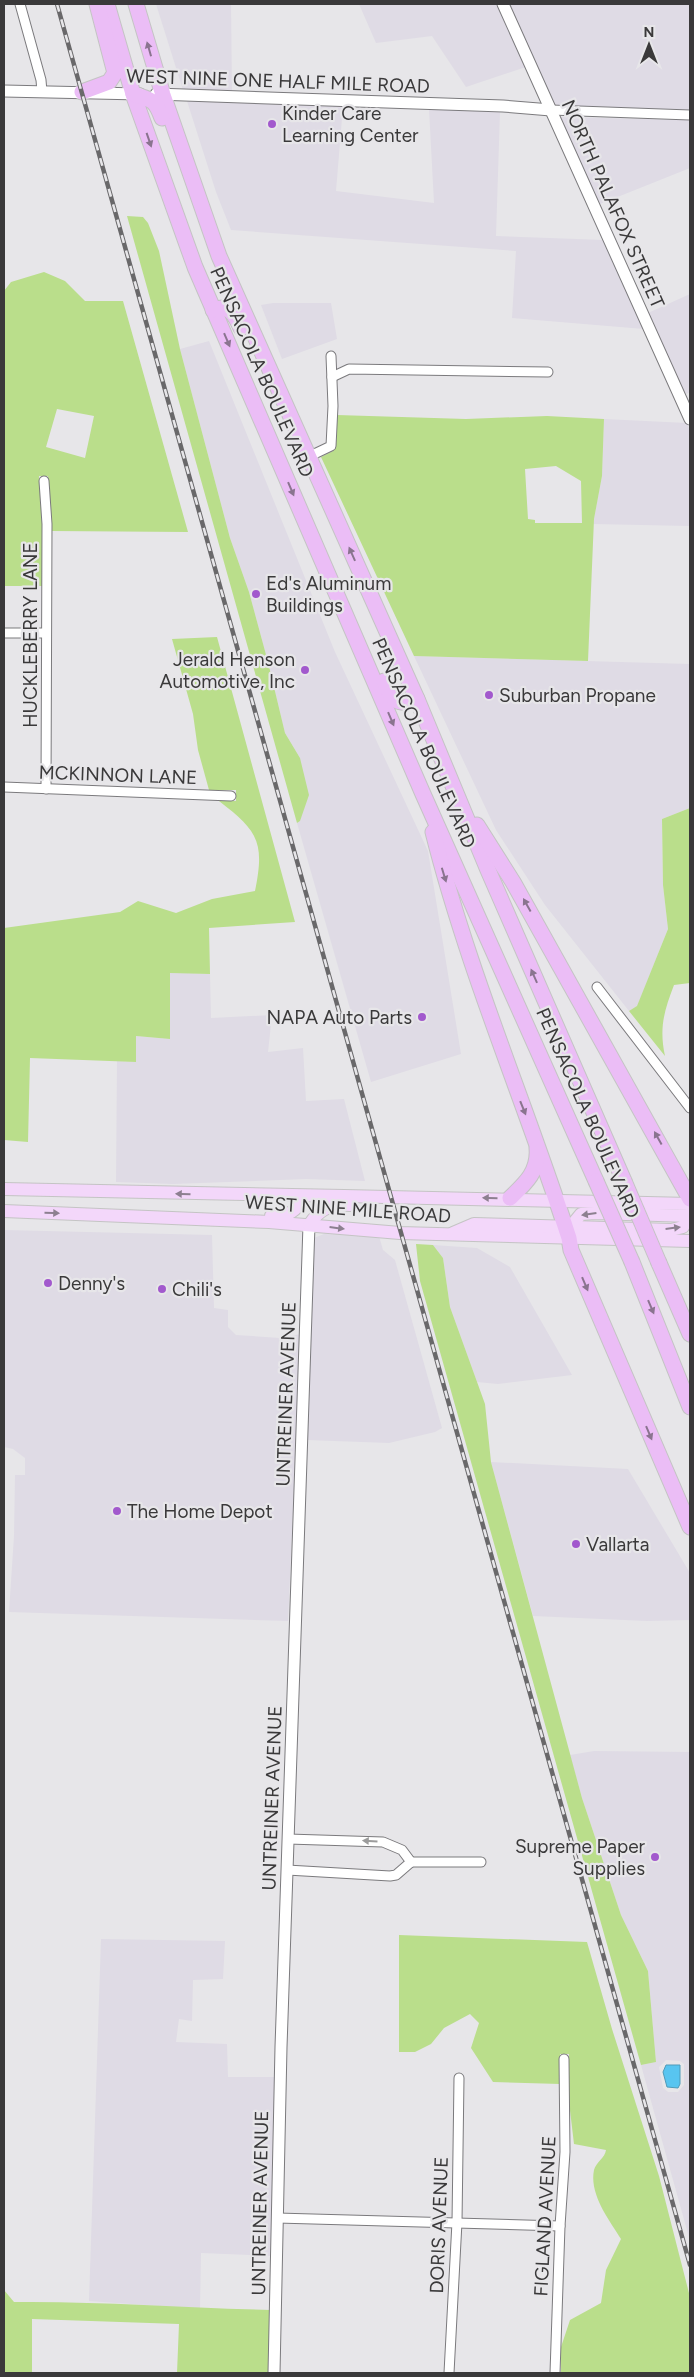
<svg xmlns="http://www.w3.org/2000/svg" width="694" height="2377" font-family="Figtree,sans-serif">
<rect width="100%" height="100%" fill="#e7e6e9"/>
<g fill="#dfdbe5" fill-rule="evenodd">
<polygon points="156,4 231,4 232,91 183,90"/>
<polygon points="359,4 498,4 526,67 466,87 432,36 376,43"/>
<polygon points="508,4 690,4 690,110 554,105"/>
<polygon points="187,101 343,106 336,191 434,203 429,109 500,112 496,236 604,240 644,329 512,318 516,251 231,230 216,192"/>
<polygon points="559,117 690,120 690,168 600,204"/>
<polygon points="690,294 690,392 684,395 648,313"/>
<polygon points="273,303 331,303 337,339 282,359 261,305"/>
<polygon points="209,341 335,652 428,851 461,1054 371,1082 297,823 300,821 300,758 285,733 268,662 249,592 230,538 180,349"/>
<polygon points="604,419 687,423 690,431 690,526 593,524 602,476"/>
<polygon points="414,656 690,664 690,808 662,819 663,885 668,929 637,1007 629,1011 545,905 496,830"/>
<polygon points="170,972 210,974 211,1018 272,1015 268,1052 303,1048 306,1101 344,1099 365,1181 306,1179 173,1184 116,1182 117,1061 136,1062 136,1036 170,1039"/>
<polygon points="4,1230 212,1235 214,1308 228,1310 228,1327 236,1335 280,1338 301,1334 288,1621 9,1612 14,1536 15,1475 25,1475 25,1458 13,1449 4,1447"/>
<polygon points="324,1234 379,1236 383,1250 395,1260 442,1428 435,1432 389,1443 307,1440 314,1238"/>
<polygon points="433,1245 477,1248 510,1267 572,1375 498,1384 477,1382 450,1307 443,1258"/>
<polygon points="491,1462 628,1469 690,1573 690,1620 647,1621 533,1616"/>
<path d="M594,1751L690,1752V2241L641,2065L656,2062L648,1971L621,1915L582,1798L570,1755ZM666,2060L680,2061L684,2064V2085L678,2092H668L663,2088L659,2067Z"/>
<polygon points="101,1939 225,1941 223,1979 193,1980 192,2021 179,2019 176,2042 227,2044 228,2077 276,2077 272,2256 201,2253 200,2309 89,2301"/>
</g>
<g fill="#bade8b" fill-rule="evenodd">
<polygon points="127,216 143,217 148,223 159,251 180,349 230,538 249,592 268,662 285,733 300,758 309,795 300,821 297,823"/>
<path d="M44,272L65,281L85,301H123L188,532L51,531L48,476H39L42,524V586H4V291L11,282ZM57,409L94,416L85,458L46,447Z"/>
<path d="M337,415L466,419L547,416L604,419L602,476L594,519L588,661L414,656L321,457L333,451L336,445ZM556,466L581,481L582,523H535V520L528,519L525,469Z"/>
<path d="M217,637L295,922L209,928L210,974L170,973V1039L136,1036V1062L30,1058L28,1142L4,1140V928L120,912L138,901L176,913L212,899L255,891C265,842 258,831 219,801H236V790H209L198,750L193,714L172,639Z"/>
<path d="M690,808V983L674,985C664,1011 659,1028 665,1056L629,1011L637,1006L668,929L663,885L662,819Z"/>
<polygon points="416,1244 433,1245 443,1258 450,1307 485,1404 491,1462 582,1798 621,1915 648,1971 656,2062 641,2065 420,1281"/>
<path d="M399,1935L587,1942L612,2029L659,2176L690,2297V2373H561V2347L570,2320L601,2303L606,2270L621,2239C609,2220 589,2194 594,2170C596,2162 605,2158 606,2150L574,2144L569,2102V2054H560V2084L493,2082L471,2048L479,2023L470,2014L444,2028L431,2044L415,2052H399Z"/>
<path d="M4,2290L14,2302C100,2301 185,2308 271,2310L270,2373H177L179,2324L32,2319V2373H4Z"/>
</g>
<polygon fill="#58c5f0" stroke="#4f9bb9" points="666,2065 680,2065 680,2084 678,2088 667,2087 663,2072"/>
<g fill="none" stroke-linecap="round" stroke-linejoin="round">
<g stroke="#7b7a7d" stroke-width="11">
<g id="street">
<polyline points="20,4 41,80 42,92"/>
<polyline points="551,110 690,115"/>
<polyline points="332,377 349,369 548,372"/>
<polyline points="308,457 331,446 333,406 331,356"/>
<polyline points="44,481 47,524 46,789"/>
<polyline points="4,633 46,633"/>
<polyline points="4,787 231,796"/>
<polyline points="597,987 690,1108"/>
<polyline points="288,1839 383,1842 402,1850 411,1862"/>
<polyline points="411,1862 481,1862"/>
<polyline points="287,1870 390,1876 396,1875 411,1862"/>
<polyline points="277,2218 560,2226"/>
<polyline points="449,2373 457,2222 459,2078"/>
<polyline points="555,2373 560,2226 565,2152 564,2059"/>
</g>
</g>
<g stroke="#7b7a7d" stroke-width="13">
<g id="secondary">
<polyline points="503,4 690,419"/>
<polyline points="4,91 140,94"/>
<polyline points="156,94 503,106 551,110"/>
<polyline points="274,2373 281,2047 309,1225"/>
</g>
</g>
<g stroke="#c4c4c4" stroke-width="14">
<g id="primary">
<path d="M4,1189C233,1195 461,1197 690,1204"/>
<polyline points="4,1211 269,1222 400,1233 690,1241"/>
<path d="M271,1216C288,1218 297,1210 305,1196"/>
<path d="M309,1225C320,1208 331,1204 350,1205"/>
<polyline points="453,1233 474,1224 671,1230 683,1227 690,1214"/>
<polyline points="570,1233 572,1225 581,1214 595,1213 690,1216"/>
</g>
</g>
<g stroke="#c4c4c4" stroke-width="17">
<g id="highway">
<polyline points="107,4 133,94 195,267 423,794 596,1181"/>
<polyline points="136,4 163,95 219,256 417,699 488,870 624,1181"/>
<polyline points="82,92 109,82 115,73 97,4"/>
<path d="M133,94C152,100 155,99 162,118"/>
<path d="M213,310C229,303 235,315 241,328"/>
<path d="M384,681C391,700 398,707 417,699"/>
<polyline points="477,825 513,882 690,1199"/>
<path d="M433,832C468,971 525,1102 569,1238L571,1250L690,1527"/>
<path d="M510,1198C526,1183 539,1171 537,1148"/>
<polyline points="632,1262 690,1407"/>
<polyline points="659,1263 690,1334"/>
</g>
</g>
<use href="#street" stroke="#fff" stroke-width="9"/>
<use href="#secondary" stroke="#fff" stroke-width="11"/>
<use href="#primary" stroke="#f3d7fa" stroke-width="12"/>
<use href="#highway" stroke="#ebbdf6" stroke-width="15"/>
<g stroke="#69686a" stroke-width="4.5">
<polyline id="rail" points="57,4 690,2265"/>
</g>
<use href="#rail" stroke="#e7e6e9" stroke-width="2.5" stroke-dasharray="8" stroke-linecap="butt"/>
<g stroke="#c4c4c4" stroke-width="17" stroke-linecap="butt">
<g id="highway-bridge">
<polyline points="596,1181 632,1262"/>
<polyline points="624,1181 659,1263"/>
</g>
</g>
<use href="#highway-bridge" stroke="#ebbdf6" stroke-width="15"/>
</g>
<defs><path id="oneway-solid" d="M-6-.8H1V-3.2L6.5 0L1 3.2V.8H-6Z" transform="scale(1.25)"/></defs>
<g fill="#8a748f">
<use href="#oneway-solid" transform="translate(149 49) rotate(-106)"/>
<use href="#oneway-solid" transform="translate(149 140) rotate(71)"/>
<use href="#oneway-solid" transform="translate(227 340) rotate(67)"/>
<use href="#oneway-solid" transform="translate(291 489) rotate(67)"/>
<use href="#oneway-solid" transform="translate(352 554) rotate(-114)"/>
<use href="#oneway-solid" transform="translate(391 719) rotate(67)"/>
<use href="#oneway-solid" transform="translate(444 875) rotate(73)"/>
<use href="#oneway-solid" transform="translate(527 905) rotate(-119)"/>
<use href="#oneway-solid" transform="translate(534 976) rotate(-114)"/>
<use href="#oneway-solid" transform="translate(523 1108) rotate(68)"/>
<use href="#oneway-solid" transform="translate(658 1138) rotate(-119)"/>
<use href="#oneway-solid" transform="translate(585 1284) rotate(67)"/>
<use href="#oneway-solid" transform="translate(651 1307) rotate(67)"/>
<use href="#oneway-solid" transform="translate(649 1433) rotate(67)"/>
</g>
<g fill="#8d8090">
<use href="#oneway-solid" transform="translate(183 1194) rotate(-178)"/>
<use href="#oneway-solid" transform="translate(490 1198) rotate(-179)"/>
<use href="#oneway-solid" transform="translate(52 1213) rotate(2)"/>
<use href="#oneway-solid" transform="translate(589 1214) rotate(172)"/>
<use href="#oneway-solid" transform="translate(337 1228) rotate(7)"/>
<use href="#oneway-solid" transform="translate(673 1228) rotate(-7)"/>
</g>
<use fill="#9c9c9c" href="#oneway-solid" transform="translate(370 1841) rotate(-177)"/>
<g fill="#a259cd" stroke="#e7e6e9" stroke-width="2">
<circle cx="272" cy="124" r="5"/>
<circle cx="256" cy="594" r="5"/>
<circle cx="305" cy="670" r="5"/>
<circle cx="489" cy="695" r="5"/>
<circle cx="422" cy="1017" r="5"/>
<circle cx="48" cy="1283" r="5"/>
<circle cx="162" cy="1289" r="5"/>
<circle cx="117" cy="1511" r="5"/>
<circle cx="576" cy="1544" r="5"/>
<circle cx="655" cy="1857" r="5"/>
</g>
<g text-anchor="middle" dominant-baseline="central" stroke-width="4.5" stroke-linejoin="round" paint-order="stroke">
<g font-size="19" fill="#3a393a" stroke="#e7e6e9">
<text transform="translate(278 81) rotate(2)">WEST NINE ONE HALF MILE ROAD</text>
<text transform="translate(613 204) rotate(66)">NORTH PALAFOX STREET</text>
<text transform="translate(262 372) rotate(66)">PENSACOLA BOULEVARD</text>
<text transform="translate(30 635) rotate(-90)">HUCKLEBERRY LANE</text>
<text transform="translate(424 743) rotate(66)">PENSACOLA BOULEVARD</text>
<text transform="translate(118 775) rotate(2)">MCKINNON LANE</text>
<text transform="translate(588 1113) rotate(66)">PENSACOLA BOULEVARD</text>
<text transform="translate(348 1209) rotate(4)">WEST NINE MILE ROAD</text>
<text transform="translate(286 1394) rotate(-88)">UNTREINER AVENUE</text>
<text transform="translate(272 1798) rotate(-88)">UNTREINER AVENUE</text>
<text transform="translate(260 2203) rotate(-89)">UNTREINER AVENUE</text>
<text transform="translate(545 2216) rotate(-87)">FIGLAND AVENUE</text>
<text transform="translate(439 2225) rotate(-88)">DORIS AVENUE</text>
</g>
<g font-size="19" fill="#3a393a" stroke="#e7e6e9" text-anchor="start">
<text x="282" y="113">Kinder Care<tspan x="282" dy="22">Learning Center</tspan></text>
<text x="266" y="583">Ed's Aluminum<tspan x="266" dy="22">Buildings</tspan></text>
<text x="295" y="659" text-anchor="end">Jerald Henson<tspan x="295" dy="22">Automotive, Inc</tspan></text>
<text x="499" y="695">Suburban Propane</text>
<text x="412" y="1017" text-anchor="end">NAPA Auto Parts</text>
<text x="58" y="1283">Denny's</text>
<text x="172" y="1289">Chili's</text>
<text x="127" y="1511">The Home Depot</text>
<text x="586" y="1544">Vallarta</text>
<text x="645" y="1846" text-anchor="end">Supreme Paper<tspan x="645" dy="22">Supplies</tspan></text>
</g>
</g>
<rect width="694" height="2377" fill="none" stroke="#3a393a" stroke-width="10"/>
<g transform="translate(649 45)" stroke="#e7e6e9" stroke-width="4" paint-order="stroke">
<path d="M0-4L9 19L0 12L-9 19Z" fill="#3a393a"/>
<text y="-8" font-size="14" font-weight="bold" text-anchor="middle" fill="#3a393a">N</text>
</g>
</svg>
